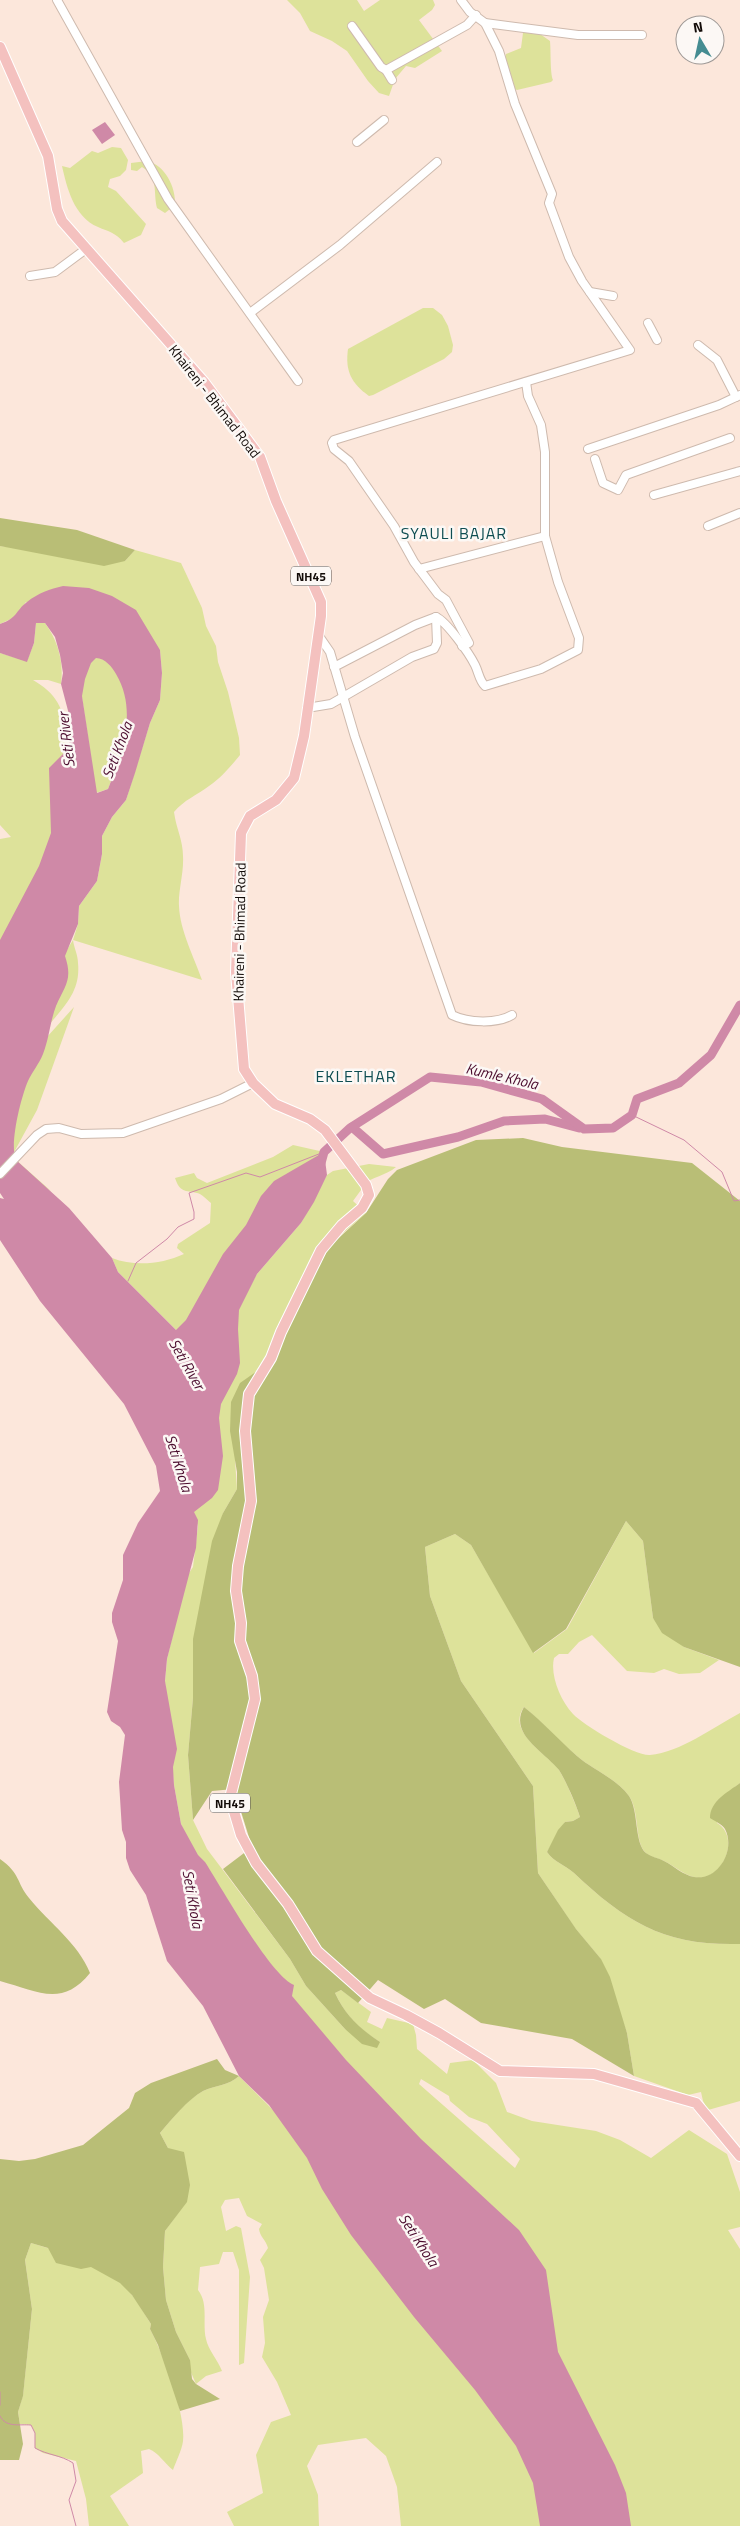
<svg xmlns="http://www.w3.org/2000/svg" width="740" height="2526" font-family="'Titillium Web',sans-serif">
<rect width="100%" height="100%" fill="#fce7db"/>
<g fill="#dde29a" fill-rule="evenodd">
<polygon points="287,0 357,0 364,11 380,0 433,0 435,5 432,10 419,20 442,51 415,68 406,66 395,79 389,96 379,93 368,81 347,51 332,41 310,31 300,13"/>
<path d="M530,31L540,34L550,41C551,52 550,73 553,80L551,82L517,90L513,88L504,61L506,54L521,48L523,33Z"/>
<path d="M112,147L121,148L128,160L126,170L120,176L110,179L108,187L116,191L146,224L141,235L124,243C115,232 109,232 98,227C74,217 67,188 62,166L70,168L92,151L98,153Z"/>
<path d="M147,161C165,165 176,187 175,205L165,213L157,208C153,192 159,177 142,167L137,171L131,170V163Z"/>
<path d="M423,308H433L442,315L448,326L453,345L452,352L444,359L373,395L369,396C351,383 345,371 348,349Z"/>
<path d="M0,546L125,561L135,550L181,563L202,608L206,626L216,646L218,662L228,692L239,738L240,755C231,766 221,778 209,786C197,795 184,800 174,812C176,828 183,840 183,856C184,873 178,891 179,906C180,931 194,957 202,980L73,940C74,948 78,955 78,963C81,993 62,1008 45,1030L62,958L73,940L78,924L79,906L97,881L102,854V836L112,817L126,800L150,723L160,700L162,673L160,650L26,602L15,617L0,624Z"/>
<polygon points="69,608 138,657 124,747 108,789 96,793"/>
<path d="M36,623H45C58,641 64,662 61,684L48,680H33C58,694 68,714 65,744L69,748L58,840L0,954V839L11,837L0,825V653L27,661L34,643Z"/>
<polygon points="74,1007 37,1110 13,1154 16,1160 51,1191 14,1167 0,1064 47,1037"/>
<path d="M293,1145L324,1152L182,1342L176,1330L118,1272L112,1258C135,1267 162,1264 184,1254L177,1248L178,1244L210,1223L211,1203C207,1200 202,1194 197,1193C185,1190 180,1193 175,1178L194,1173L197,1178L207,1183L273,1157Z"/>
<path d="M369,1164L396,1167C386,1176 372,1176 362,1186L361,1190L353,1201L366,1213L342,1234L324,1255L308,1286L235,1460L237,1489L223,1513L193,1698L188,1755L193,1820L207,1849L290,1959L306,1986L345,2029L380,2042C359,2029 346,2016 335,1993L341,1990L371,2012L367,2022L382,2029L387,2018L413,2024L416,2035L417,2049L447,2074L450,2063L473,2060L496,2083L507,2112L532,2121L596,2131L620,2140L651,2158L689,2130L727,2154L740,2192V2227L728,2230L740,2249V2526H610L261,2012L181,1824L174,1785L165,1682L167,1659L187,1576L193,1567L198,1526L190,1504L189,1352L246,1293L257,1274L301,1223L327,1175L333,1171ZM421,2079L449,2096L450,2101L469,2117L487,2124L520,2159L515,2168L419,2084Z"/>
<path d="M626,1521L643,1541L653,1618L684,1647L719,1660L700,1673L679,1674L664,1669L654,1673L627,1671L592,1635L579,1642L568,1654H559L554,1658C550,1675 560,1700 573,1714C583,1725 635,1756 650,1755C681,1752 712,1728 740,1713V1783L717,1801V1823C738,1835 727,1871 705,1877C689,1881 677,1867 664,1861C658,1858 650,1857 646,1853C634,1842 640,1811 629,1796C616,1778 593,1770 577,1756C559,1741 543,1723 524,1707C506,1732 547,1754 559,1770C566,1781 576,1805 580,1817L573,1821L565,1822L547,1852C554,1862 565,1865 574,1873C627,1923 665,1946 740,1944V2101L708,2110L703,2101L701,2092L688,2095L634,2076L627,2033L600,1958L575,1928L538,1873L533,1786L461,1681L430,1596L425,1547L455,1534L471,1545L534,1653L567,1629Z"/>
<path d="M239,2076L288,2125L475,2380L568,2526H401L397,2487L386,2456L366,2438L318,2445L307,2466L318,2495L319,2526H234L227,2512L263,2493L256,2455L271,2422L291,2415L277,2382L262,2357L265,2343L263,2317L269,2300L264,2268L260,2260L268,2248C266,2240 260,2237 259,2229L262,2224L247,2216L239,2198L225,2200L221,2207L226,2231L236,2226L241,2228L250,2277L244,2363L239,2365V2270L233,2252H223L219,2264L200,2267L198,2290C209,2304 202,2323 206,2339C208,2350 218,2360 222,2371L206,2376L196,2384L190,2370V2360L176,2332L166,2300L163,2267L165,2231L186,2202L168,2148L160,2133C172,2119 186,2100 203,2091C216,2085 228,2086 239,2076Z"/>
<path d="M31,2243C58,2251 99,2265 121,2283C134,2294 142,2310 151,2324L150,2329C163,2354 186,2413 183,2441C182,2450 176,2461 173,2470C164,2463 159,2453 149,2449L141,2451L143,2473L110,2496L129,2526H89L86,2499L76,2461L43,2453L35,2448V2433L31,2425L20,2424L18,2412L23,2395L32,2309L25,2260Z"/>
</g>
<g fill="#b9be76">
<polygon points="0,518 77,530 135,550 125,561 104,566 0,546"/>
<path d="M523,1138L562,1147L692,1163L740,1201V1667L684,1647L662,1633L653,1618L643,1541L626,1521L566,1629L533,1653L471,1545L455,1534L425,1547L430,1596L461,1681L533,1786L538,1873L576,1929L601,1959L610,1977L627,2033L634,2076L572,2039L481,2023L445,1999L424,2009L378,1980L358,2003L341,1990L335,1993C346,2016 359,2028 380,2042L377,2048L362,2044L345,2029L306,1986L290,1959L223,1869L252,1847L234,1789L212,1791L193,1820L188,1755L193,1698V1639L212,1541L223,1513L237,1489V1472L230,1431L231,1402L240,1383L260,1369L330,1246L366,1213L388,1179L397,1170L476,1140Z"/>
<path d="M524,1707C543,1722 559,1740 577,1756C593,1770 616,1778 629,1796C639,1811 634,1843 646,1853C651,1857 659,1858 664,1861C674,1866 683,1875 694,1877C718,1881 736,1850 725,1829C723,1825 715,1821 710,1818C710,1801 728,1792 740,1783V1944C665,1946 627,1923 574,1873C565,1865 554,1862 547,1852L558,1830L565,1822L573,1821L580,1817C576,1804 566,1781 559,1770C545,1752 508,1734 524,1707Z"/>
<path d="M0,1859C21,1874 16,1882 29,1898C50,1924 78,1943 90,1973C62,2008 37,1991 0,1981Z"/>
<path d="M217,2059L225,2070L239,2076C228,2086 216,2085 203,2091C187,2100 172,2119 160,2133L168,2148L184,2152L190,2185L187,2202L165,2231L163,2267L166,2300L176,2332L190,2360L192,2379L196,2384L220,2399L180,2411L158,2345L150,2329L151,2324L132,2295L120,2283L91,2267L81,2269L56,2263L48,2248L31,2243L25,2260L32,2309L23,2396L18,2412L23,2444L19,2460H0V2159L19,2161L35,2159L83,2145L129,2108L135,2093L151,2083Z"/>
</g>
<g fill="#cf89a7" fill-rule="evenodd">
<polygon points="105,122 115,135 102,144 92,130"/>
<path d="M63,586L89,588L112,596L136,610L160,650L162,673L160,700L150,723L135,773L126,800L112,817L102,836V854L97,881L79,906L78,924L65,956C73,980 65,985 56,1006C50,1022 49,1039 43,1054C39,1064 32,1072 28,1081C21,1097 9,1145 16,1160L69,1208L112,1258L118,1272L176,1330L186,1320L223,1254L246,1225L261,1196L274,1181L324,1152L327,1175L314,1202L301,1223L257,1274L239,1310L238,1329L240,1363L237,1374L221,1404L219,1418L223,1456L218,1490L212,1498L194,1512L198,1520L196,1548L167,1659L165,1681L177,1749L173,1767L174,1785L181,1824L198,1855L205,1862C222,1888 270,1975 294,1985L292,1996L346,2060L421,2139L519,2230L546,2270L558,2352L615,2465L626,2493L631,2526H540L533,2483L516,2446L475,2390L414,2317L351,2235L322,2189L307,2158L269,2105L239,2076L203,2006L167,1961L146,1895L130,1870L126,1858V1842L122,1830L119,1782L125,1735L120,1727L111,1721L107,1712L118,1641L112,1622V1613L123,1580V1555L138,1523L160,1491L156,1466L124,1404L40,1301L0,1240V1198L4,1199L0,1193V940L39,866L51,833L49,768L69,748L71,722L61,684L63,673L60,655L55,637L45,623H36L34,643L27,662L0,653V624C18,618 15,611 27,602C38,593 50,589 63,586ZM96,658C105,658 112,667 116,674C138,711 122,753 108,789L97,793L82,696L85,679L91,663Z"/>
</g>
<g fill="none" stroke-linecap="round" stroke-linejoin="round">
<g stroke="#cf89a7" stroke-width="1">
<polyline points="632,1115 684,1140 722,1172 734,1201 740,1200"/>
<polyline points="128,1281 136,1263 167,1239 178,1227 194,1219 194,1212 189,1193 246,1173 260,1177 324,1152"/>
<polyline points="0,2392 0,2405"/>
<path d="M0,2416C6,2428 19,2424 31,2425L35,2433V2448C47,2455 61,2455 73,2463L76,2481L69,2500L76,2526"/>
</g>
<g stroke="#cf89a7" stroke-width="9">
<polyline points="352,1127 383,1154 458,1137 504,1121 545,1119 579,1128"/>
<polyline points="321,1163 324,1152 350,1128 430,1077 481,1082 542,1099 584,1129 613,1128 632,1115 637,1099 679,1083 711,1055 740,1005"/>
</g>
<g stroke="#cebaae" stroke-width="10">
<g id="minor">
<polyline points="57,0 168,199 298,381"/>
<polyline points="461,0 470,12 485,23 499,51 515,104 552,194 549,203 569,257 582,281 630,350 334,440 332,443 334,449 349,461 394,526 414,562 438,594 446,600 469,643 462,646"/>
<polyline points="485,23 578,35 642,35"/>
<polyline points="352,26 381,67 386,70 467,25 476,15"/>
<polyline points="386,70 392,80"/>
<polyline points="357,142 384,120"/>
<polyline points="30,276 55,272 86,249"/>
<polyline points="590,292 613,296"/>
<polyline points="250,313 340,245 437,162"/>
<polyline points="648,323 657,340"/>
<polyline points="698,345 717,360 736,397"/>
<polyline points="588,449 719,405 740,395"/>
<polyline points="595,459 603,483 618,490 626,475 730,438"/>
<polyline points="654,495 740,471"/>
<polyline points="708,526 740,513"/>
<polyline points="419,569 545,536"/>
<path d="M319,636L330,652L355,737L452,1015C468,1023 497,1024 512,1015"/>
<path d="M334,667L415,625L436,617C447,622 469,653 475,665C479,673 479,680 485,686L541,669L578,650L579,638L558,582L545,536V452L541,425L528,396L526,382"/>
<polyline points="307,708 331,704 412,657 434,649 437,643 436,617"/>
<polyline points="0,1174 37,1135 46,1129 59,1128 81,1134 123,1133 221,1099 253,1083"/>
</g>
</g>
<g stroke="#fff" stroke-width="12">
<polyline id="major" points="0,47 48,156 57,209 62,221 204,382 260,457 276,501 321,602 321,616 304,736 294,778 276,800 250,816 241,833 236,972 244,1069 253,1083 275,1104 310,1119 325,1130 366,1185 369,1195 362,1208 342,1225 321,1250 281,1332 271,1358 249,1394 245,1431 251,1501 238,1566 236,1591 241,1623 240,1641 252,1676 255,1699 230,1798 241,1835 256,1863 288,1904 317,1951 370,1998 406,2015 439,2033 500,2071 594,2074 696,2103 740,2156"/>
</g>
<use href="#minor" stroke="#fff" stroke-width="8"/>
<use href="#major" stroke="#f4c1bf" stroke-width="10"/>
</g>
<g text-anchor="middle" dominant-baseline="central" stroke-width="5" stroke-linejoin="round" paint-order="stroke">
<g fill="#fcf8f5" stroke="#58524f" stroke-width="1">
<rect x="291" y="566.5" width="40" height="19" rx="4"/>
<rect x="210" y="1793.5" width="40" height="19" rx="4"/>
</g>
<g font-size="12" font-weight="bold" fill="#120b08">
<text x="311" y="576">NH45</text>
<text x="230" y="1803">NH45</text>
</g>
<g font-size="14" fill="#120b08" stroke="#fcf8f5">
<text transform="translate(215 401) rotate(52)">Khaireni - Bhimad Road</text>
<text transform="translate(239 932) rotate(-89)">Khaireni - Bhimad Road</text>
</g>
<g font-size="15" font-style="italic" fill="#4b0c2e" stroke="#fcf8f5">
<text transform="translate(66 740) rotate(-97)">Seti River</text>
<text transform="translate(117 750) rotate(-69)">Seti Khola</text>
<text transform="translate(502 1076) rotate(13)">Kumle Khola</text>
<text transform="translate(187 1364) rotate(60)">Seti River</text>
<text transform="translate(179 1463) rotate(73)">Seti Khola</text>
<text transform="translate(193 1899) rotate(80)">Seti Khola</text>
<text transform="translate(419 2240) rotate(57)">Seti Khola</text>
</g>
<g font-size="16" letter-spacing="1" fill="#0e4d51" stroke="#fcf8f5">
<text x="454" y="533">SYAULI BAJAR</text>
<text x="356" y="1076">EKLETHAR</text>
</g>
</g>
<g transform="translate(700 40) rotate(351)"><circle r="24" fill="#fcf8f5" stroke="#9e9996"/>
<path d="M0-4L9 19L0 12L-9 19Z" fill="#458c91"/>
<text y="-8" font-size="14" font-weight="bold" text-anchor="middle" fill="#120b08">N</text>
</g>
</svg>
